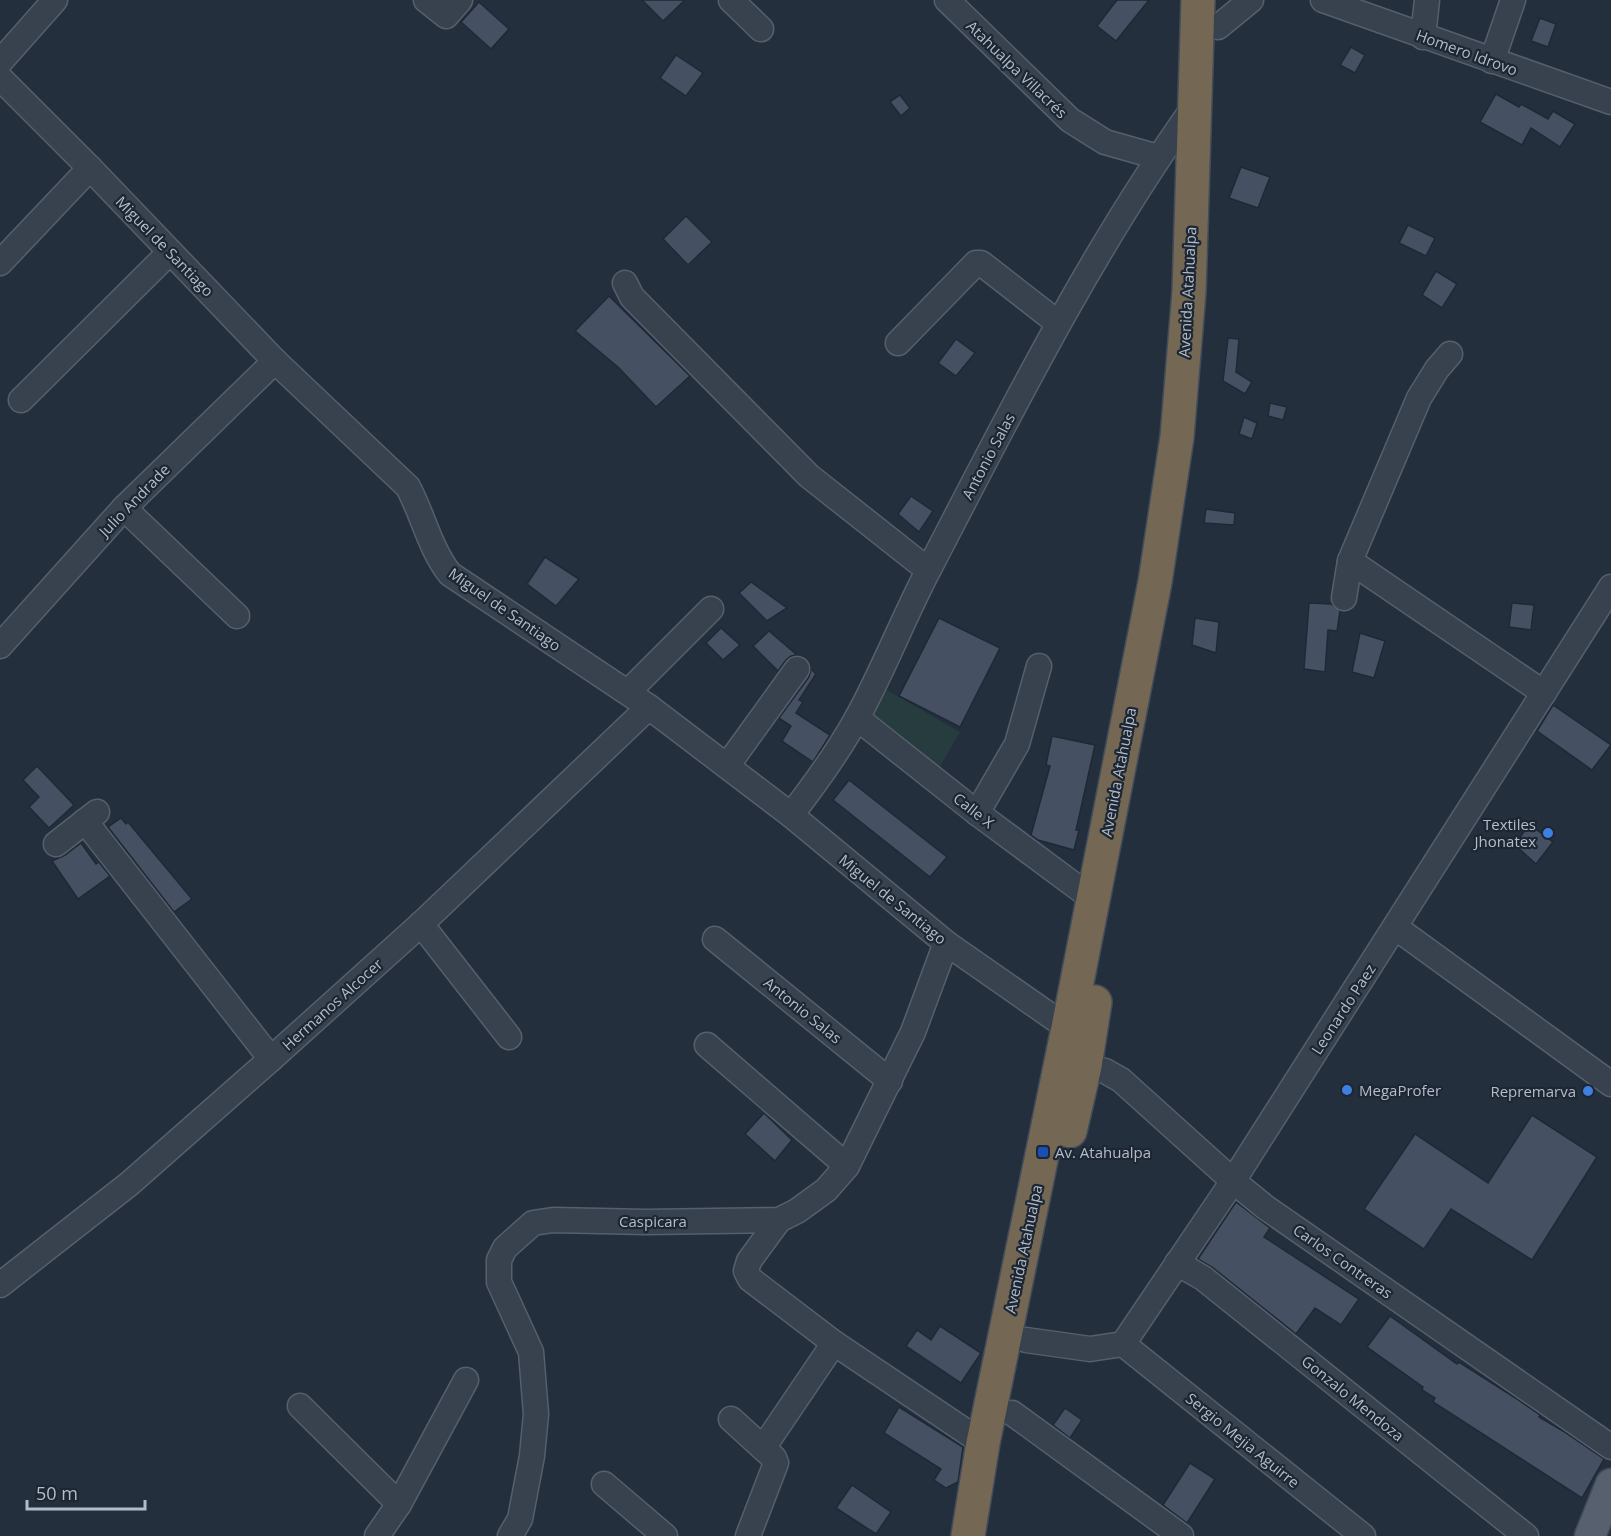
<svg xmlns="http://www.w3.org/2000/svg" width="1611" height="1536" font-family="'Open Sans',sans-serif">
<rect width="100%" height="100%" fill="#242f3e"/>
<polygon fill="#263c3f" points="880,686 960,732 935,775 870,720"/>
<g fill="#455162" stroke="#1f2835" stroke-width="1.5">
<polygon points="642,0 685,0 663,21"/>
<polygon points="1117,0 1149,0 1116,41 1097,26"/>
<polygon points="479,2 509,29 491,49 461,22"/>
<polygon points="1540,18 1556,24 1548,47 1531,41"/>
<polygon points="1351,47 1365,55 1355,73 1340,65"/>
<polygon points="676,55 703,73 686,96 660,78"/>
<polygon points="1496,94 1519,107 1521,104 1548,119 1553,111 1575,124 1560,147 1531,128 1522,145 1480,122"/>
<polygon points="900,95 910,108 901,116 890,102"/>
<polygon points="1241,167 1270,177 1258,208 1229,198"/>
<polygon points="686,216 712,242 688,265 663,239"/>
<polygon points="1408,225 1435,238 1426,256 1399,243"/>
<polygon points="1436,271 1457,284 1442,308 1422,295"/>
<polygon points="609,296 690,376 656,407 619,368 575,331"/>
<polygon points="1228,338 1239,339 1236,372 1252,382 1245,394 1223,381"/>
<polygon points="956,339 975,353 956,376 938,363"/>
<polygon points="1270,403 1287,407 1283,420 1268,416"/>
<polygon points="1244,417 1257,423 1252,439 1239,434"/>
<polygon points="911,496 933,511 919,532 898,514"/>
<polygon points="1206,509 1235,513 1234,525 1204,523"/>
<polygon points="545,557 579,579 556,606 527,584"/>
<polygon points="751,582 787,608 767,621 739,593"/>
<polygon points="1309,603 1331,604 1340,611 1337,631 1328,630 1325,672 1304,669"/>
<polygon points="1512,603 1534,605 1531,630 1509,627"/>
<polygon points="939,618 1000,648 960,727 899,696"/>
<polygon points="1195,618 1219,622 1216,653 1192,645"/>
<polygon points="721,628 740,645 723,660 706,643"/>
<polygon points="769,631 797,655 791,656 786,660 778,671 753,646"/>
<polygon points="1360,633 1385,641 1374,678 1352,672"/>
<polygon points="811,669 816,674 799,700 803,702 796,713 830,735 813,762 782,741 791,726 779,718 809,677"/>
<polygon points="1553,705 1611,745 1592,770 1537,731"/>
<polygon points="1052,736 1095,745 1076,830 1079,830 1074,850 1038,840 1031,835 1050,766 1046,765"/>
<polygon points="37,766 74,805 49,828 29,807 39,797 23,780"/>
<polygon points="849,780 947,857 930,877 833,800"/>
<polygon points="121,818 126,824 128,822 192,899 174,912 108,827"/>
<polygon points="1529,824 1553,842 1536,864 1515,845"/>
<polygon points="81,843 96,864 99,862 110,876 78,899 52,861 65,855"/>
<polygon points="764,1113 792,1140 775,1161 745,1134"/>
<polygon points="1532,1115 1597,1157 1532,1260 1451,1209 1424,1249 1364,1209 1415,1134 1488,1183"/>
<polygon points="1236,1202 1270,1228 1264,1237 1359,1299 1341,1325 1315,1308 1296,1334 1212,1267 1198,1259"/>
<polygon points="1390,1316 1457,1364 1459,1362 1517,1399 1540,1415 1539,1417 1563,1431 1604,1459 1582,1498 1433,1402 1435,1398 1422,1390 1423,1387 1367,1347"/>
<polygon points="940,1326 981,1353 961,1383 906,1346 917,1330 931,1340"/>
<polygon points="899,1407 963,1447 958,1482 946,1488 934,1480 941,1469 884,1433"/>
<polygon points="1065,1408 1082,1420 1070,1438 1053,1425"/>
<polygon points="1190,1463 1215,1479 1187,1523 1163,1505"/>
<polygon points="852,1485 891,1512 876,1534 836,1508"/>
</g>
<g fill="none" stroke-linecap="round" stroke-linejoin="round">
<g stroke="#565f6c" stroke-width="27">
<g id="minor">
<polyline points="426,0 446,16 460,0"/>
<polyline points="731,0 761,29"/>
<polyline points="947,0 1070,120 1105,142 1158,157"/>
<polyline points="1323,0 1611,102"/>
<polyline points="1218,27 1251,0"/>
<polyline points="1423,37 1427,0"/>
<polyline points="1492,61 1513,0"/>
<polyline points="0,62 55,0"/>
<path d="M0,78L90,168L275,361L408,487C423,515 430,549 450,574L649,707L791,815L946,943L1068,1028"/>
<polyline points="0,263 90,168"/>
<polyline points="625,283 632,297 809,476 928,570"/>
<polyline points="898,343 976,263 981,263 1058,323"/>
<polyline points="1450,354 1437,369 1419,398 1350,561 1544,693"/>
<polyline points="21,400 170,252"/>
<polyline points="124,508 237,616"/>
<polyline points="1344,598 1350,561"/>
<polyline points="0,646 124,508 275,361"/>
<polyline points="628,692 711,609"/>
<polyline points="857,718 977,813 1093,899"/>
<polyline points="727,766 797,669"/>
<polyline points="977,813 1017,744 1039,666"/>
<path d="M791,815C815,784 838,752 857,718C884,669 904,616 930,567C1012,409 1092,249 1196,104"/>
<polyline points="85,821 271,1059"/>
<polyline points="56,844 97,812"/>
<polyline points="421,924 509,1037"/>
<polyline points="1395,927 1611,1084"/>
<polyline points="715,939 890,1081"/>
<polyline points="707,1045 847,1166"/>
<polyline points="1085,1066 1105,1071 1121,1080 1233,1181 1265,1207 1611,1447"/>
<polyline points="779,1220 749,1261 746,1271 750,1279 834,1343 983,1443"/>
<polyline points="1177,1263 1203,1278 1526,1536"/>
<polyline points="0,1285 129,1184 271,1059 421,924 649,707"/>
<polyline points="1026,1340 1090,1349 1123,1344 1233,1181 1611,587"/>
<polyline points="1123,1344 1363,1536"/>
<polyline points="300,1406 399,1504"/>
<polyline points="1012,1413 1181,1536"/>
<polyline points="731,1419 774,1458 776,1463 748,1536"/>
<polyline points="763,1448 834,1343"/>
<polyline points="604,1484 665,1536"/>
<polyline points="377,1536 399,1504 466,1380"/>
<polyline points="510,1536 520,1519 532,1456 536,1414 531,1352 499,1282 499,1260 505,1248 533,1223 553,1220 647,1222 779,1220 797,1211 826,1190 847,1166 913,1032 946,943"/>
</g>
</g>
<g stroke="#414a57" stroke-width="33">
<polyline id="major" points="1590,1536 1611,1484"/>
</g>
<g stroke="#434c59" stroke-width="36">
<g id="highway">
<polyline points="1070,1131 1085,1066 1095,1002"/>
<polyline points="968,1536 983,1443 1068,1028 1155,582 1177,437 1189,292 1198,0"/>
</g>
</g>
<use href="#minor" stroke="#38414e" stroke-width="24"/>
<use href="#major" stroke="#56606e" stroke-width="30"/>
<use href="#highway" stroke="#746855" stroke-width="33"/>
</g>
<g fill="#3f7fe0" stroke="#1d2633" stroke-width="2">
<circle cx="1548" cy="833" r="6"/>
<circle cx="1347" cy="1090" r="6"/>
<circle cx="1588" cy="1091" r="6"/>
</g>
<rect fill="#1a4fb4" stroke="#1d2633" stroke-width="2" x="1037" y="1146" width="12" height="12" rx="3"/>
<g text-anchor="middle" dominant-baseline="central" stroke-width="4.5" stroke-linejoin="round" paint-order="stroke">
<g font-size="15" fill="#b4bcc9" stroke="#1d2633">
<text transform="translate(1467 52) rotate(20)">Homero Idrovo</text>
<text transform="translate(1017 69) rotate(44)">Atahualpa Villacrés</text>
<text transform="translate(165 246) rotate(46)">Miguel de Santiago</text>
<text transform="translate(1187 292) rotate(-87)">Avenida Atahualpa</text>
<text transform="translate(988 456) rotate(-62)">Antonio Salas</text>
<text transform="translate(134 500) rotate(-46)">Julio Andrade</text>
<text transform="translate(505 609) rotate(35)">Miguel de Santiago</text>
<text transform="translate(1118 772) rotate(-79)">Avenida Atahualpa</text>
<text transform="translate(974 810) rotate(38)">Calle X</text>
<text transform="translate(893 899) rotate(39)">Miguel de Santiago</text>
<text transform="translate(332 1004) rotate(-42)">Hermanos Alcocer</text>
<text transform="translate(1343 1009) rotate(-57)">Leonardo Paez</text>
<text transform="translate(803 1010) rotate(39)">Antonio Salas</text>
<text x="653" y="1221">Caspicara</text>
<text transform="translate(1023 1249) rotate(-78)">Avenida Atahualpa</text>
<text transform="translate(1343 1261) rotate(35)">Carlos Contreras</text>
<text transform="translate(1353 1398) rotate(39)">Gonzalo Mendoza</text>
<text transform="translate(1243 1440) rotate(39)">Sergio Mejia Aguirre</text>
</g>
<g font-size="15" fill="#b4bcc9" stroke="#1d2633" text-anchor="end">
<text x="1536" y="824">Textiles<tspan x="1536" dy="17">Jhonatex</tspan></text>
<text x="1359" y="1090" text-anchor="start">MegaProfer</text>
<text x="1576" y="1091">Repremarva</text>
<text x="1055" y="1152" text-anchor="start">Av. Atahualpa</text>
</g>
</g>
<path d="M27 1500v9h118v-9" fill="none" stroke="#b4bcc9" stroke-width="3"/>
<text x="36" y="1500" font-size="18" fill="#b4bcc9" stroke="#1d2633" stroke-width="4.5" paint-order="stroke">50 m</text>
</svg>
